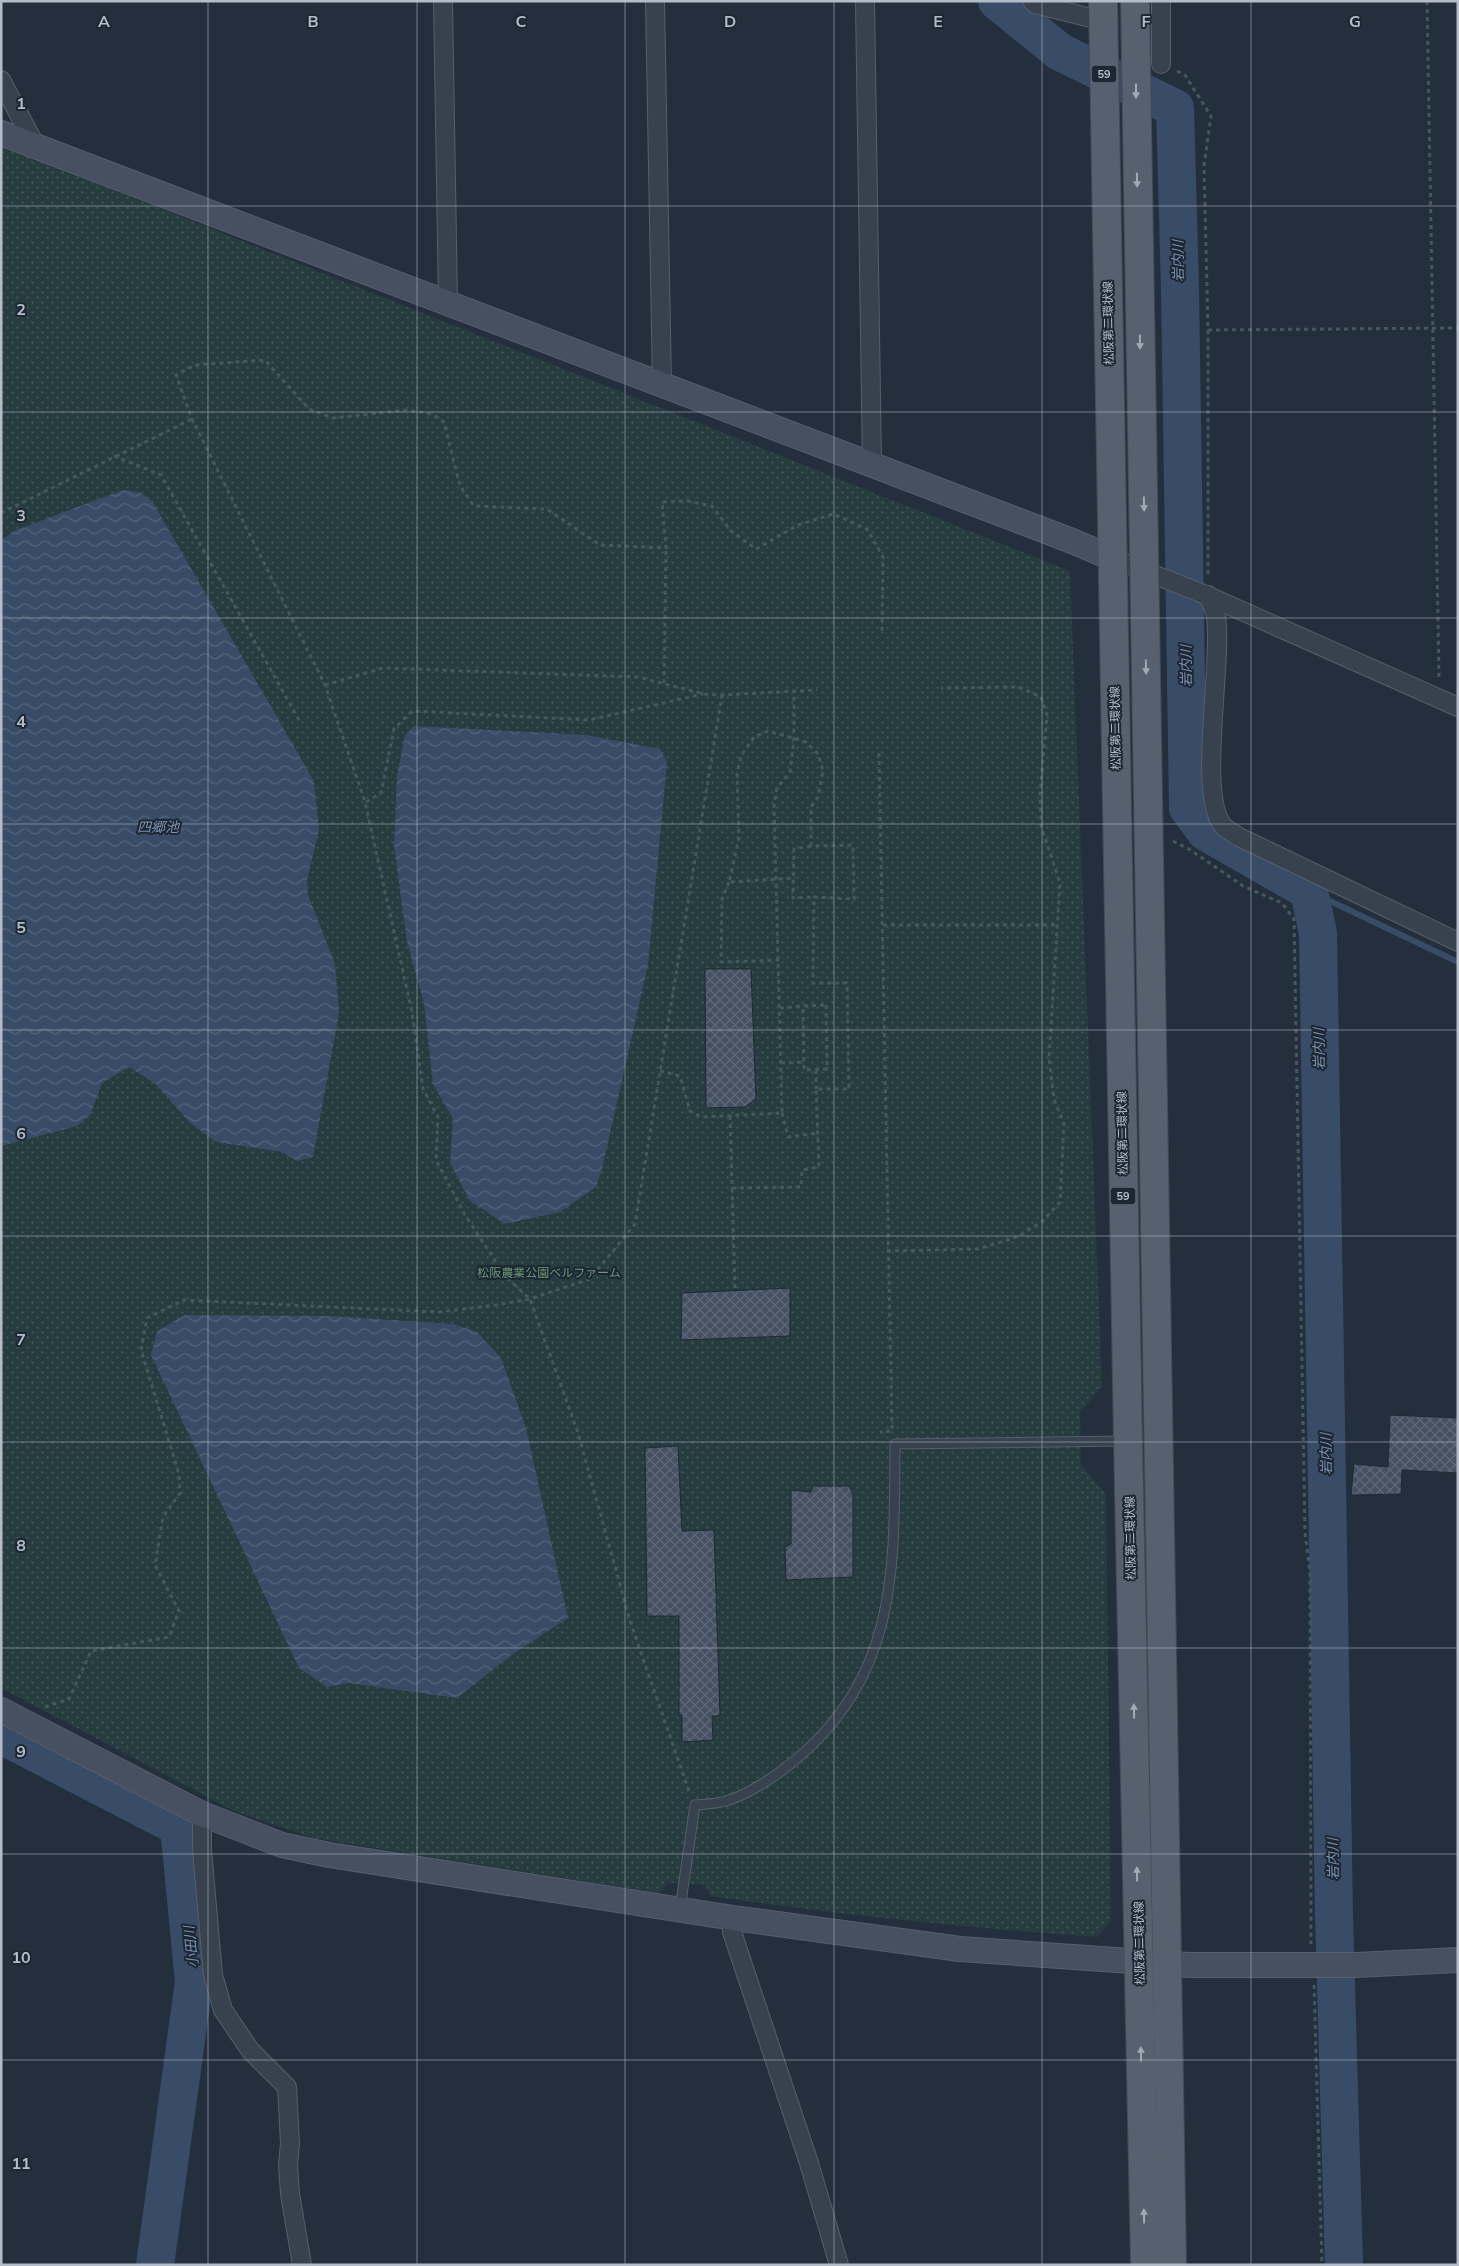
<svg xmlns="http://www.w3.org/2000/svg" width="1459" height="2266" font-family="Mulish,'Noto Sans JP',sans-serif">
<defs>
<pattern id="park-dots" width="8" height="8" patternUnits="userSpaceOnUse" patternTransform="scale(1.25)"><rect width="8" height="8" fill="#263c3f"/><path d="M2 2h.1M6 6h.1" fill="none" stroke="#435659" stroke-width="1.8" stroke-linecap="round"/></pattern>
<pattern id="water-waves" width="16" height="10" patternUnits="userSpaceOnUse" patternTransform="scale(1.25)"><rect width="16" height="10" fill="#394c67"/><path d="M0 5q4-4 8 0t8 0" fill="none" stroke="#53647b"/></pattern>
<pattern id="building-cross-hatch" width="8" height="8" patternUnits="userSpaceOnUse" patternTransform="scale(1.25)"><rect width="8" height="8" fill="#455162"/><path d="M0 0l8 8M0 8l8-8" fill="none" stroke="#5d6877"/></pattern>
</defs>
<rect width="100%" height="100%" fill="#242f3e"/>
<path fill="url(#park-dots)" d="M1,145L1070,571L1102,1387L1080,1412L1081,1465L1106,1494L1111,1920L1097,1937C968,1928 839,1915 711,1896L705,1885L669,1883L659,1893L313,1838L234,1811L1,1688Z"/>
<g fill="url(#water-waves)">
<polygon points="123,490 139,492 152,501 314,781 319,830 307,879 308,895 335,964 339,1013 313,1157 297,1161 283,1152 216,1142 189,1122 156,1084 129,1067 102,1083 90,1115 77,1126 1,1146 1,540 16,530"/>
<polygon points="414,726 586,735 660,749 667,762 648,965 602,1169 596,1187 560,1212 505,1224 470,1201 450,1163 453,1119 433,1084 424,1003 407,942 394,846 397,776 405,735"/>
<polygon points="185,1315 329,1316 453,1324 477,1332 501,1358 526,1428 568,1618 513,1654 457,1698 349,1683 327,1687 299,1668 151,1355 157,1331"/>
</g>
<g fill="none" stroke-linecap="round" stroke-linejoin="round">
<polyline stroke="#394c67" stroke-width="6" points="1309,891 1458,962"/>
<g stroke="#394c67" stroke-width="38">
<polyline points="997,1 1060,52 1175,108 1180,290 1188,808 1206,832 1309,891 1318,933 1334,1915 1344,2265"/>
<polyline points="1,1735 179,1827 194,1982 155,2265"/>
</g>
</g>
<g fill="url(#building-cross-hatch)" stroke="#1f2835">
<polygon points="705,969 751,969 756,1099 745,1107 706,1108"/>
<polygon points="790,1288 790,1336 681,1340 682,1293"/>
<polygon points="1390,1415 1458,1418 1458,1473 1402,1470 1401,1494 1351,1495 1354,1464 1388,1467"/>
<polygon points="678,1446 682,1531 714,1530 720,1716 712,1716 713,1740 682,1742 682,1715 679,1715 679,1616 647,1616 645,1448"/>
<polygon points="813,1486 849,1486 853,1494 853,1577 786,1580 785,1547 791,1544 791,1490 811,1492"/>
</g>
<g fill="none" stroke-linecap="round" stroke-linejoin="round">
<g stroke="#565f6c" stroke-width="11">
<path id="lane" d="M680,1909L695,1805C704,1804 714,1804 722,1802C745,1797 776,1776 794,1761C899,1674 894,1568 895,1444L1124,1441"/>
</g>
<g stroke="#565f6c" stroke-width="20">
<g id="street">
<polyline points="443,1 448,303"/>
<polyline points="655,1 662,386"/>
<polyline points="865,1 872,465"/>
<polyline points="1032,1 1035,4 1103,21"/>
<polyline points="1161,1 1161,64"/>
<polyline points="1,80 36,147"/>
<polyline points="1112,558 1206,595 1458,707"/>
<path d="M1208,595C1211,602 1215,610 1216,617C1223,662 1197,795 1223,826C1227,830 1235,834 1239,837L1458,942"/>
<polyline points="202,1814 202,1850 213,1975 223,2010 250,2050 287,2087 290,2143 288,2165 290,2194 302,2265"/>
<polyline points="733,1918 732,1932 809,2163 839,2265"/>
</g>
</g>
<g stroke="#565f6c" stroke-width="26">
<g id="secondary">
<polyline points="1,133 1072,541 1112,558"/>
<polyline points="1,1710 202,1814 282,1845 329,1855 733,1918 960,1949 1188,1965 1356,1965 1458,1960"/>
</g>
</g>
<g stroke="#414a57" stroke-width="30">
<g id="primary">
<polyline points="1103,1 1128,1441 1145,2265"/>
<polyline points="1135,1 1172,2265"/>
</g>
</g>
<g stroke="#44595c" stroke-width="3" stroke-dasharray="4 4" stroke-linecap="butt">
<polyline points="1427,1 1439,677"/>
<polyline points="1177,71 1185,75 1211,116 1204,166 1208,330 1208,577"/>
<polyline points="1208,330 1458,328"/>
<polyline points="114,456 161,475 299,720"/>
<polyline points="1,513 192,419"/>
<polyline points="664,683 666,548"/>
<polyline points="325,685 383,668 638,677 704,694 722,695 817,690"/>
<polyline points="879,753 892,1431 880,1432"/>
<polyline points="366,802 381,793 394,729 412,711 589,720 703,694"/>
<polyline points="1173,841 1189,849 1243,886 1282,903 1294,919 1305,1533 1310,1572 1311,1944"/>
<polyline points="811,846 794,849 793,898 814,897"/>
<polyline points="729,882 722,899 721,962 779,960"/>
<polyline points="883,925 1056,925"/>
<polygon points="826,1005 827,1069 804,1070 803,1006"/>
<polyline points="780,1008 803,1006"/>
<polyline points="781,1063 804,1062"/>
<polyline points="816,1070 816,1089"/>
<polyline points="660,1071 680,1076 690,1111 701,1117 782,1113 774,805 777,788 790,772 794,738 794,691"/>
<polyline points="782,1113 788,1137 818,1133"/>
<polyline points="730,1116 735,1290"/>
<polyline points="732,1188 801,1187 802,1170 819,1167 816,1089 849,1089 847,983 813,983 814,897 854,899 853,845 811,846 811,807 818,797 823,771 818,754 806,742 768,731 754,737 741,756 737,773 739,838 729,882 795,878"/>
<polyline points="887,1251 978,1249 1017,1237 1043,1221 1060,1202 1064,1124 1054,1099 1049,1058 1060,883 1041,826 1040,794 1047,715 1041,697 1019,687 941,688"/>
<polyline points="45,1707 69,1699 91,1651 169,1637 179,1611 155,1565 163,1517 180,1493 179,1474 141,1350 147,1318 184,1300 439,1312 496,1305 530,1299 590,1279 635,1224 722,695"/>
<polyline points="689,1791 630,1621 578,1433 530,1299 506,1277 465,1215 436,1160 438,1117 423,1089 412,1012 365,802 325,685 192,419 176,375 195,365 265,360 309,409 333,418 407,410 432,414 444,422 460,486 474,506 547,509 600,545 666,548 662,502 688,501 712,506 731,531 756,549 798,525 833,514 867,529 883,557 882,631"/>
<polyline points="1314,1985 1322,2265"/>
</g>
<use href="#lane" stroke="#38414e" stroke-width="9"/>
<use href="#street" stroke="#38414e" stroke-width="18"/>
<use href="#secondary" stroke="#465061" stroke-width="24"/>
<use href="#primary" stroke="#56606e" stroke-width="28"/>
</g>
<defs><path id="oneway-solid" d="M-6-.8H1V-3.2L6.5 0L1 3.2V.8H-6Z" transform="scale(1.25)"/></defs>
<g fill="#a1aab7">
<use href="#oneway-solid" transform="translate(1136 91) rotate(90)"/>
<use href="#oneway-solid" transform="translate(1137 180) rotate(89)"/>
<use href="#oneway-solid" transform="translate(1140 342) rotate(89)"/>
<use href="#oneway-solid" transform="translate(1144 504) rotate(89)"/>
<use href="#oneway-solid" transform="translate(1146 667) rotate(89)"/>
<use href="#oneway-solid" transform="translate(1134 1711) rotate(-91)"/>
<use href="#oneway-solid" transform="translate(1137 1874) rotate(-91)"/>
<use href="#oneway-solid" transform="translate(1141 2054) rotate(-91)"/>
<use href="#oneway-solid" transform="translate(1144 2216) rotate(-91)"/>
</g>
<path fill="none" stroke="#b4bcc9" stroke-width="1" stroke-opacity="0.55" d="M208,1V2265M417,1V2265M625,1V2265M834,1V2265M1042,1V2265M1251,1V2265M1,206H1458M1,412H1458M1,618H1458M1,824H1458M1,1030H1458M1,1236H1458M1,1442H1458M1,1648H1458M1,1854H1458M1,2060H1458"/>
<g text-anchor="middle" dominant-baseline="central" stroke-width="4" stroke-linejoin="round" paint-order="stroke">
<g fill="#1d2633" stroke="#878f9c" stroke-width="1">
<rect x="1091.5" y="65.5" width="25" height="17" rx="4"/>
<rect x="1110.5" y="1187.5" width="25" height="17" rx="4"/>
</g>
<g font-size="11" font-weight="bold" fill="#b4bcc9">
<text x="1104" y="74">59</text>
<text x="1123" y="1196">59</text>
</g>
<g font-size="12" fill="#b4bcc9" stroke="#1d2633">
<text transform="translate(1108 323) rotate(-91)">松阪第二環状線</text>
<text transform="translate(1115 728) rotate(-91)">松阪第二環状線</text>
<text transform="translate(1122 1133) rotate(-91)">松阪第二環状線</text>
<text transform="translate(1130 1538) rotate(-91)">松阪第二環状線</text>
<text transform="translate(1139 1943) rotate(-91)">松阪第二環状線</text>
</g>
<g font-size="12" fill="#6b9a76" stroke="#1d2633">
<text x="549" y="1272">松阪農業公園ベルファーム</text>
</g>
<g font-size="14" font-style="italic" fill="#7c92b1" stroke="#1d2633">
<text transform="translate(1178 261) rotate(-91)">岩内川</text>
<text transform="translate(1186 666) rotate(-91)">岩内川</text>
<text x="158" y="827">四郷池</text>
<text transform="translate(1319 1049) rotate(-91)">岩内川</text>
<text transform="translate(1326 1454) rotate(-91)">岩内川</text>
<text transform="translate(1333 1859) rotate(-91)">岩内川</text>
<text transform="translate(191 1947) rotate(-96)">小田川</text>
</g>
</g>
<g font-size="16" text-anchor="middle" font-weight="bold" fill="#b4bcc9" stroke="#1d2633" stroke-width="4" stroke-linejoin="round" paint-order="stroke">
<text x="104" y="27">A</text>
<text x="313" y="27">B</text>
<text x="521" y="27">C</text>
<text x="730" y="27">D</text>
<text x="938" y="27">E</text>
<text x="1146" y="27">F</text>
<text x="1355" y="27">G</text>
<text x="21" y="109">1</text>
<text x="21" y="315">2</text>
<text x="21" y="521">3</text>
<text x="21" y="727">4</text>
<text x="21" y="933">5</text>
<text x="21" y="1139">6</text>
<text x="21" y="1345">7</text>
<text x="21" y="1551">8</text>
<text x="21" y="1757">9</text>
<text x="21" y="1963">10</text>
<text x="21" y="2169">11</text>
</g>
<rect width="1459" height="2266" fill="none" stroke="#b4bcc9" stroke-width="5"/>
</svg>
